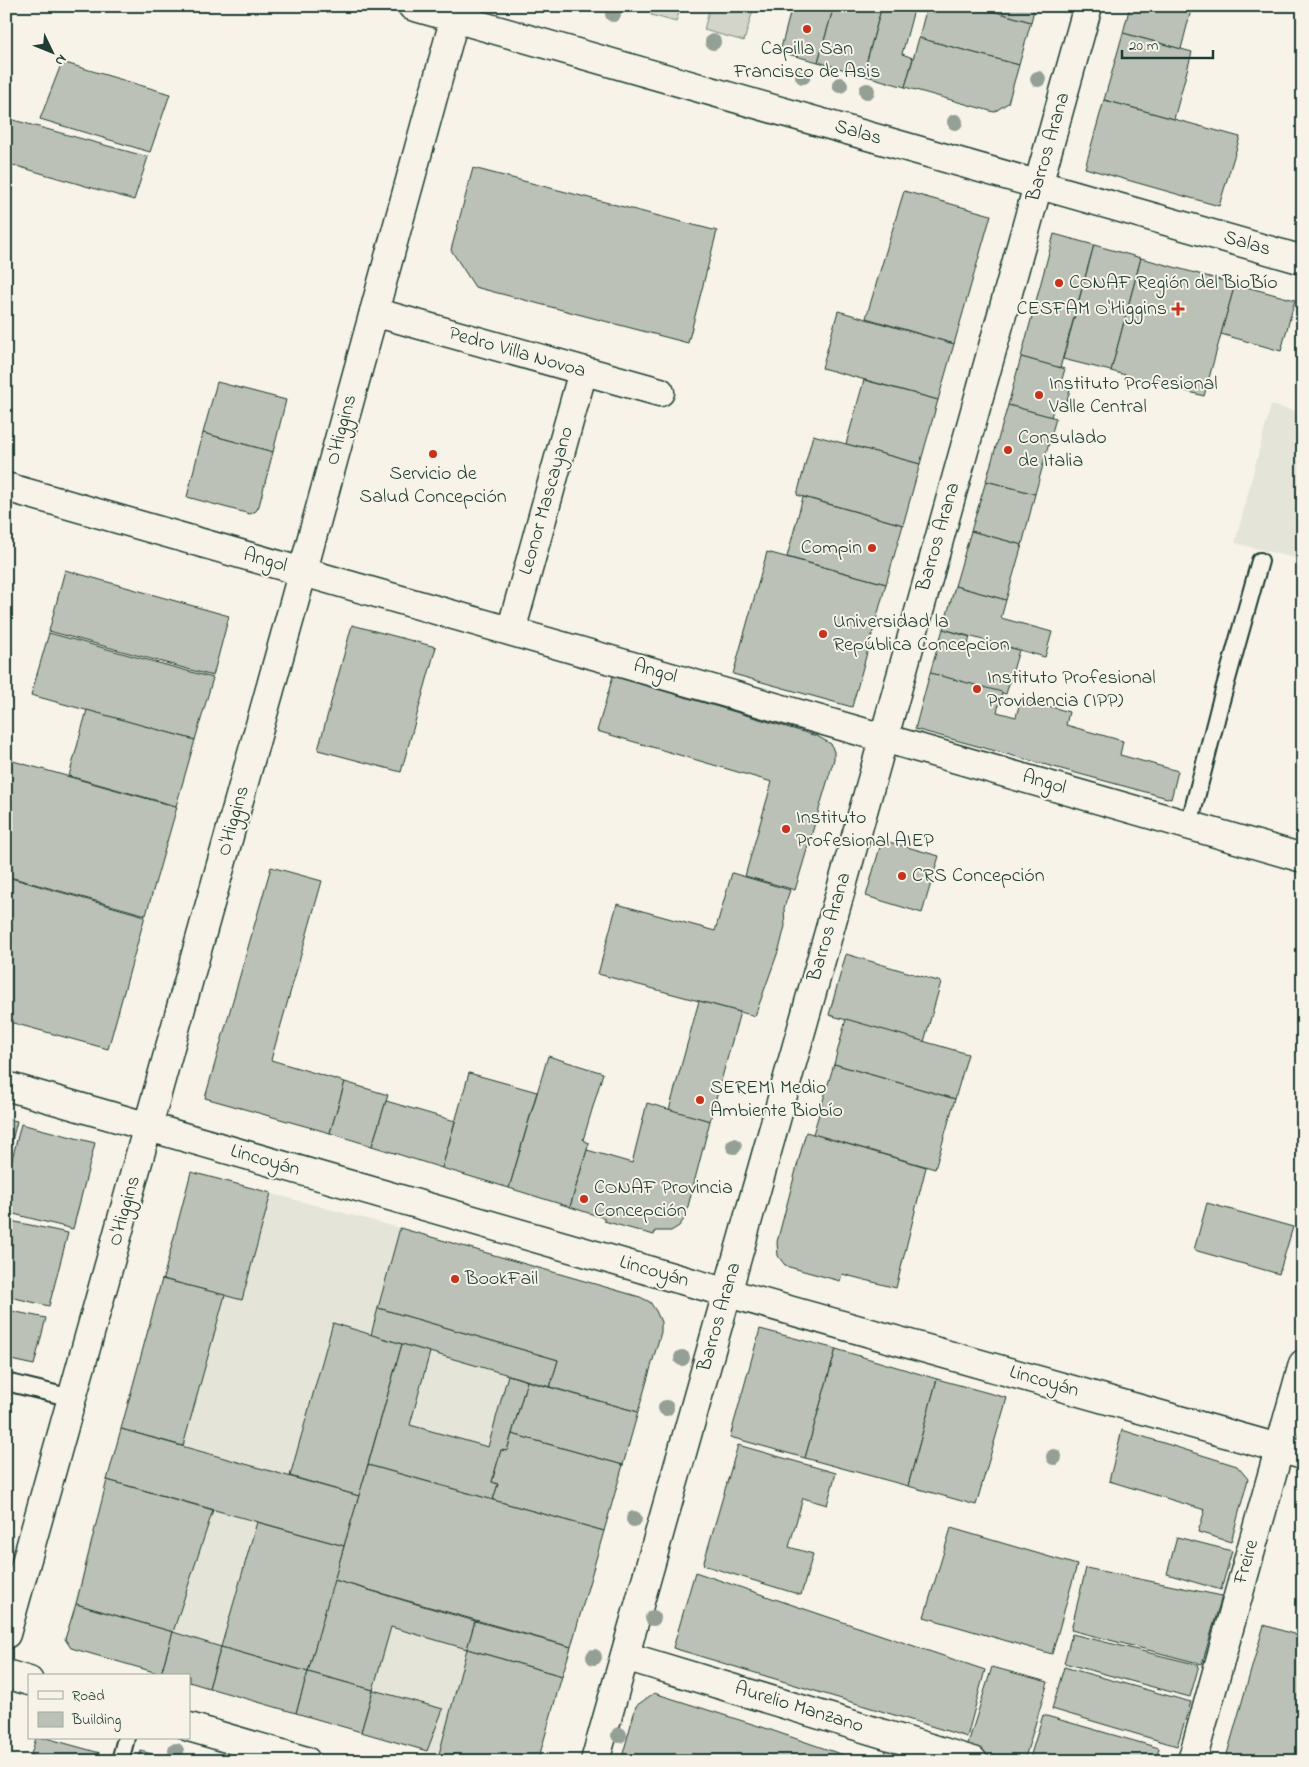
<svg xmlns="http://www.w3.org/2000/svg" width="1309" height="1767" font-family="'Indie Flower',sans-serif">
<rect width="100%" height="100%" fill="#f7f3e8"/>
<filter id="ink" filterUnits="userSpaceOnUse"><feTurbulence type="fractalNoise" baseFrequency=".02" numOctaves="2"/><feDisplacementMap in="SourceGraphic" scale="10" xChannelSelector="R" yChannelSelector="G"/><feConvolveMatrix kernelMatrix="1 2 1 2 8 2 1 2 1" color-interpolation-filters="sRGB"/></filter>
<g filter="url(#ink)">
<g fill="#e5e4d9">
<polygon points="1271,405 1303,413 1303,560 1235,543"/>
<polygon points="191,1172 400,1228 640,1297 650,1302 656,1311 661,1322 661,1332 538,1761 462,1761 189,1682 189,1676 167,1676 71,1648 65,1639 107,1480"/>
</g>
<g fill="#d3d5ca" stroke="#79897f">
<polygon points="654,6 681,6 676,22 651,15"/>
<polygon points="710,6 740,6 753,10 744,41 704,30"/>
</g>
<g fill="#bbc1b6" stroke="#1f3d34">
<polygon points="792,6 834,6 818,62 780,52"/>
<polygon points="834,6 882,6 863,75 818,62"/>
<polygon points="882,6 915,6 902,54 913,58 905,87 863,75"/>
<polygon points="927,6 976,6 1031,22 1019,65 919,38"/>
<polygon points="995,6 1035,6 1031,22 993,11"/>
<polygon points="1130,6 1192,6 1181,49 1123,33"/>
<polygon points="1123,33 1192,52 1174,119 1104,100"/>
<polygon points="919,38 1019,65 1008,103 994,112 905,87"/>
<polygon points="62,62 170,94 150,152 40,119"/>
<polygon points="1104,100 1240,137 1219,206 1085,168"/>
<polygon points="6,118 148,157 134,200 6,163"/>
<polygon points="473,168 717,231 688,343 475,287 451,250"/>
<polygon points="904,191 991,215 954,344 866,318"/>
<polygon points="1054,234 1094,245 1060,368 1021,357"/>
<polygon points="1094,245 1141,258 1111,371 1063,359"/>
<polygon points="1141,258 1235,284 1204,396 1111,371"/>
<polygon points="1235,284 1295,300 1281,351 1221,334"/>
<polygon points="838,311 954,344 938,400 822,368"/>
<polygon points="1021,357 1065,369 1061,382 1071,385 1065,409 1054,406 1051,417 1008,405"/>
<polygon points="864,380 938,400 920,464 846,444"/>
<polygon points="217,382 286,400 273,452 203,433"/>
<polygon points="1008,405 1056,418 1035,494 986,481"/>
<polygon points="203,433 273,452 259,506 256,511 250,514 187,497"/>
<polygon points="813,435 920,464 903,525 797,495"/>
<polygon points="986,481 1035,494 1022,545 971,531"/>
<polygon points="803,497 903,525 886,584 787,557"/>
<polygon points="971,531 1022,545 1006,600 955,586"/>
<polygon points="767,552 886,584 852,707 733,674"/>
<polygon points="65,570 229,616 213,676 49,631"/>
<polygon points="955,586 1006,600 1001,618 1052,632 1045,657 943,629"/>
<polygon points="352,625 436,647 401,772 318,750"/>
<polygon points="943,629 970,637 968,644 990,650 992,643 1019,650 1006,694 930,673"/>
<polygon points="49,633 213,678 195,740 31,695"/>
<polygon points="930,673 1002,692 997,712 1016,717 1021,698 1069,712 1066,725 1123,741 1120,755 1178,771 1171,799 915,729"/>
<polygon points="613,676 817,736 831,744 834,752 834,759 795,890 745,876 772,782 597,731"/>
<polygon points="87,710 195,740 176,806 69,776"/>
<polygon points="6,759 177,807 146,915 6,876"/>
<polygon points="882,840 939,856 922,913 866,896"/>
<polygon points="271,867 322,881 271,1060 345,1082 330,1133 205,1098"/>
<polygon points="732,873 790,890 784,908 785,926 780,946 755,1016 598,974 617,904 715,931"/>
<polygon points="7,877 145,916 108,1049 6,1021"/>
<polygon points="846,954 941,982 924,1042 829,1015"/>
<polygon points="699,1001 740,1012 710,1121 669,1110"/>
<polygon points="846,1019 968,1054 955,1099 834,1064"/>
<polygon points="548,1056 603,1073 583,1140 589,1143 570,1207 509,1188"/>
<polygon points="834,1064 955,1099 935,1169 813,1134"/>
<polygon points="469,1073 537,1092 509,1188 442,1168"/>
<polygon points="345,1082 388,1095 372,1146 330,1133"/>
<polygon points="386,1101 455,1121 442,1168 372,1146"/>
<polygon points="647,1103 710,1121 685,1218 679,1226 671,1231 655,1231 654,1235 604,1221 604,1218 570,1207 587,1150 632,1163"/>
<polygon points="6,1119 17,1121 6,1165"/>
<polygon points="21,1124 95,1143 73,1229 6,1212 6,1183"/>
<polygon points="806,1132 926,1167 896,1288 842,1274 840,1281 789,1267 785,1265 778,1256 777,1242"/>
<polygon points="191,1172 271,1193 242,1300 163,1279"/>
<polygon points="1207,1203 1293,1227 1279,1274 1194,1250"/>
<polygon points="6,1220 68,1233 49,1306 6,1296"/>
<polygon points="400,1228 640,1297 650,1302 656,1311 661,1322 661,1332 638,1412 550,1387 558,1360 378,1308"/>
<polygon points="162,1279 225,1295 183,1446 121,1429"/>
<polygon points="378,1308 558,1360 550,1387 371,1335"/>
<polygon points="6,1310 46,1318 34,1365 6,1359"/>
<polygon points="333,1323 402,1344 359,1496 290,1476"/>
<polygon points="760,1329 836,1349 805,1458 730,1437"/>
<polygon points="402,1344 430,1352 410,1425 488,1447 508,1375 527,1381 507,1451 501,1450 492,1482 498,1484 493,1500 368,1465"/>
<polygon points="836,1349 937,1379 908,1486 805,1458"/>
<polygon points="937,1379 1007,1398 976,1505 908,1486"/>
<polygon points="527,1381 638,1412 623,1465 512,1434"/>
<polygon points="121,1429 359,1496 344,1546 107,1480"/>
<polygon points="1122,1430 1237,1466 1248,1479 1231,1542 1198,1532 1205,1510 1109,1481"/>
<polygon points="512,1434 623,1465 604,1531 493,1500 498,1484 492,1482 501,1450 507,1451"/>
<polygon points="738,1445 836,1473 827,1505 803,1498 789,1547 813,1554 801,1595 703,1565"/>
<polygon points="368,1465 604,1531 571,1647 334,1580"/>
<polygon points="107,1480 213,1510 173,1632 76,1604"/>
<polygon points="257,1522 344,1546 308,1672 221,1647"/>
<polygon points="951,1528 1077,1565 1052,1654 924,1617"/>
<polygon points="1177,1537 1232,1551 1221,1590 1167,1574"/>
<polygon points="1086,1568 1222,1596 1202,1664 1071,1630"/>
<polygon points="695,1572 985,1670 967,1737 673,1648"/>
<polygon points="334,1580 475,1621 467,1649 391,1627 373,1690 308,1672"/>
<polygon points="76,1604 173,1632 161,1674 71,1648 65,1639"/>
<polygon points="475,1621 571,1647 562,1676 467,1649"/>
<polygon points="1264,1625 1303,1637 1303,1761 1225,1761"/>
<polygon points="173,1632 221,1647 209,1688 189,1682 189,1676 167,1676 161,1674"/>
<polygon points="1072,1634 1199,1665 1190,1697 1064,1663"/>
<polygon points="221,1647 308,1672 296,1713 209,1688"/>
<polygon points="467,1649 562,1676 538,1761 462,1761 439,1754"/>
<polygon points="992,1667 1048,1682 1024,1761 1001,1761 966,1750"/>
<polygon points="1064,1667 1191,1702 1177,1746 1052,1709"/>
<polygon points="308,1672 373,1690 361,1732 296,1713"/>
<polygon points="373,1690 443,1709 427,1751 361,1732"/>
<polygon points="654,1693 765,1728 855,1759 855,1761 621,1761 636,1706"/>
<polygon points="1043,1715 1159,1748 1156,1761 1029,1761"/>
<polygon points="36,1738 46,1738 100,1753 98,1761 29,1761"/>
<polygon points="888,1745 949,1761 882,1761"/>
<polygon points="141,1751 177,1761 138,1761"/>
</g>
<g fill="none" stroke-linecap="round" stroke-linejoin="round">
<g stroke="#1f3d34" stroke-width="20">
<g id="lane">
<polyline points="1189,825 1219,708 1260,561"/>
<polyline points="6,1382 72,1398"/>
<polyline points="120,1761 126,1738"/>
</g>
</g>
<g stroke="#1f3d34" stroke-width="31">
<g id="street">
<polyline points="374,312 660,392"/>
<polyline points="511,631 583,371"/>
<polyline points="625,1656 973,1761"/>
<polyline points="595,1761 884,737 1088,6"/>
</g>
</g>
<g stroke="#1f3d34" stroke-width="31">
<g id="secondary">
<polyline points="412,6 1303,260"/>
<polyline points="6,487 1303,858"/>
<polyline points="6,1086 675,1278 1303,1455"/>
<polyline points="6,1674 29,1681"/>
<polyline points="189,1727 306,1761"/>
<polyline points="1192,1761 1303,1364"/>
</g>
</g>
<g stroke="#1f3d34" stroke-width="31">
<polyline id="primary" points="6,1634 291,614 458,6"/>
</g>
<use href="#lane" stroke="#f7f3e8" stroke-width="16"/>
<use href="#street" stroke="#f7f3e8" stroke-width="28"/>
<use href="#secondary" stroke="#f7f3e8" stroke-width="28"/>
<use href="#primary" stroke="#f7f3e8" stroke-width="28"/>
</g>
<g fill="#949f96">
<circle cx="613" cy="14" r="8"/>
<circle cx="713" cy="42" r="8"/>
<circle cx="803" cy="76" r="8"/>
<circle cx="1038" cy="79" r="8"/>
<circle cx="840" cy="85" r="8"/>
<circle cx="867" cy="91" r="8"/>
<circle cx="955" cy="122" r="8"/>
<circle cx="734" cy="1146" r="8"/>
<circle cx="682" cy="1358" r="8"/>
<circle cx="666" cy="1408" r="8"/>
<circle cx="1054" cy="1457" r="8"/>
<circle cx="634" cy="1519" r="8"/>
<circle cx="653" cy="1618" r="8"/>
<circle cx="594" cy="1657" r="8"/>
<circle cx="619" cy="1735" r="8"/>
<circle cx="176" cy="1751" r="8"/>
</g>
</g>
<g fill="#c8321e" stroke="#f7f3e8" stroke-width="2">
<circle cx="807" cy="29" r="5"/>
<circle cx="1059" cy="283" r="5"/>
<path d="M1175.5 301.5h5v5h5v5h-5v5h-5v-5h-5v-5h5z"/>
<circle cx="1039" cy="395" r="5"/>
<circle cx="1008" cy="450" r="5"/>
<circle cx="433" cy="454" r="5"/>
<circle cx="872" cy="548" r="5"/>
<circle cx="823" cy="634" r="5"/>
<circle cx="977" cy="689" r="5"/>
<circle cx="786" cy="829" r="5"/>
<circle cx="902" cy="876" r="5"/>
<circle cx="700" cy="1100" r="5"/>
<circle cx="584" cy="1199" r="5"/>
<circle cx="455" cy="1279" r="5"/>
</g>
<g text-anchor="middle" dominant-baseline="central" stroke-width="4" stroke-linejoin="round" paint-order="stroke">
<g font-size="20" fill="#1f3d34" stroke="#f7f3e8" text-anchor="start">
<text x="807" y="49" text-anchor="middle">Capilla San<tspan x="807" dy="23">Francisco de Asis</tspan></text>
<text x="1069" y="283">CONAF Región del BioBío</text>
<text x="1167" y="309" text-anchor="end">CESFAM O'Higgins</text>
<text x="1049" y="384">Instituto Profesional<tspan x="1049" dy="23">Valle Central</tspan></text>
<text x="1018" y="438">Consulado<tspan x="1018" dy="23">de Italia</tspan></text>
<text x="433" y="474" text-anchor="middle">Servicio de<tspan x="433" dy="23">Salud Concepción</tspan></text>
<text x="862" y="548" text-anchor="end">Compin</text>
<text x="833" y="622">Universidad la<tspan x="833" dy="23">República Concepcion</tspan></text>
<text x="987" y="678">Instituto Profesional<tspan x="987" dy="23">Providencia (IPP)</tspan></text>
<text x="796" y="818">Instituto<tspan x="796" dy="23">Profesional AIEP</tspan></text>
<text x="912" y="876">CRS Concepción</text>
<text x="710" y="1088">SEREMI Medio<tspan x="710" dy="23">Ambiente Biobío</tspan></text>
<text x="594" y="1188">CONAF Provincia<tspan x="594" dy="23">Concepción</tspan></text>
<text x="465" y="1279">BookFail</text>
</g>
<g font-size="20" fill="#1f3d34" stroke="#f7f3e8">
<text transform="translate(858 133) rotate(16)">Salas</text>
<text transform="translate(1049 147) rotate(-74)">Barros Arana</text>
<text transform="translate(1247 244) rotate(16)">Salas</text>
<text transform="translate(517 353) rotate(16)">Pedro Villa Novoa</text>
<text transform="translate(342 430) rotate(-75)">O'Higgins</text>
<text transform="translate(547 501) rotate(-74)">Leonor Mascayano</text>
<text transform="translate(939 537) rotate(-74)">Barros Arana</text>
<text transform="translate(265 561) rotate(16)">Angol</text>
<text transform="translate(655 672) rotate(16)">Angol</text>
<text transform="translate(1044 783) rotate(16)">Angol</text>
<text transform="translate(234 821) rotate(-74)">O'Higgins</text>
<text transform="translate(830 927) rotate(-74)">Barros Arana</text>
<text transform="translate(265 1161) rotate(16)">Lincoyán</text>
<text transform="translate(125 1211) rotate(-74)">O'Higgins</text>
<text transform="translate(654 1272) rotate(16)">Lincoyán</text>
<text transform="translate(720 1317) rotate(-74)">Barros Arana</text>
<text transform="translate(1044 1382) rotate(16)">Lincoyán</text>
<text transform="translate(1247 1562) rotate(-74)">Freire</text>
<text transform="translate(799 1708) rotate(17)">Aurelio Manzano</text>
</g>
</g>
<rect width="1309" height="1767" fill="none" stroke="#f7f3e8" stroke-width="25"/>
<rect x="12" y="12" width="1284" height="1742" fill="none" stroke="#1f3d34" stroke-width="2" filter="url(#ink)"/>
<rect x="28" y="1674" width="162" height="65" fill="#f7f3e8" stroke="#a1aaa0"/>
<rect x="38" y="1691" width="25" height="8" fill="#f7f3e8" stroke="#a1aaa0"/>
<text x="72" y="1700" font-size="15" fill="#1f3d34">Road</text>
<rect x="38" y="1712" width="25" height="15" fill="#bbc1b6" stroke="#a1aaa0"/>
<text x="72" y="1724" font-size="15" fill="#1f3d34">Building</text>
<g transform="translate(52 52) rotate(133)" stroke="#f7f3e8" stroke-width="4" paint-order="stroke">
<path d="M0-4L9 19L0 12L-9 19Z" fill="#1f3d34"/>
<text y="-8" font-size="14" font-weight="bold" text-anchor="middle" fill="#1f3d34">N</text>
</g>
<path d="M1122 50v8h91v-8" fill="none" stroke="#1f3d34" stroke-width="2.5"/>
<text x="1129" y="50" font-size="15" fill="#1f3d34" stroke="#f7f3e8" stroke-width="4" paint-order="stroke">20 m</text>
</svg>
